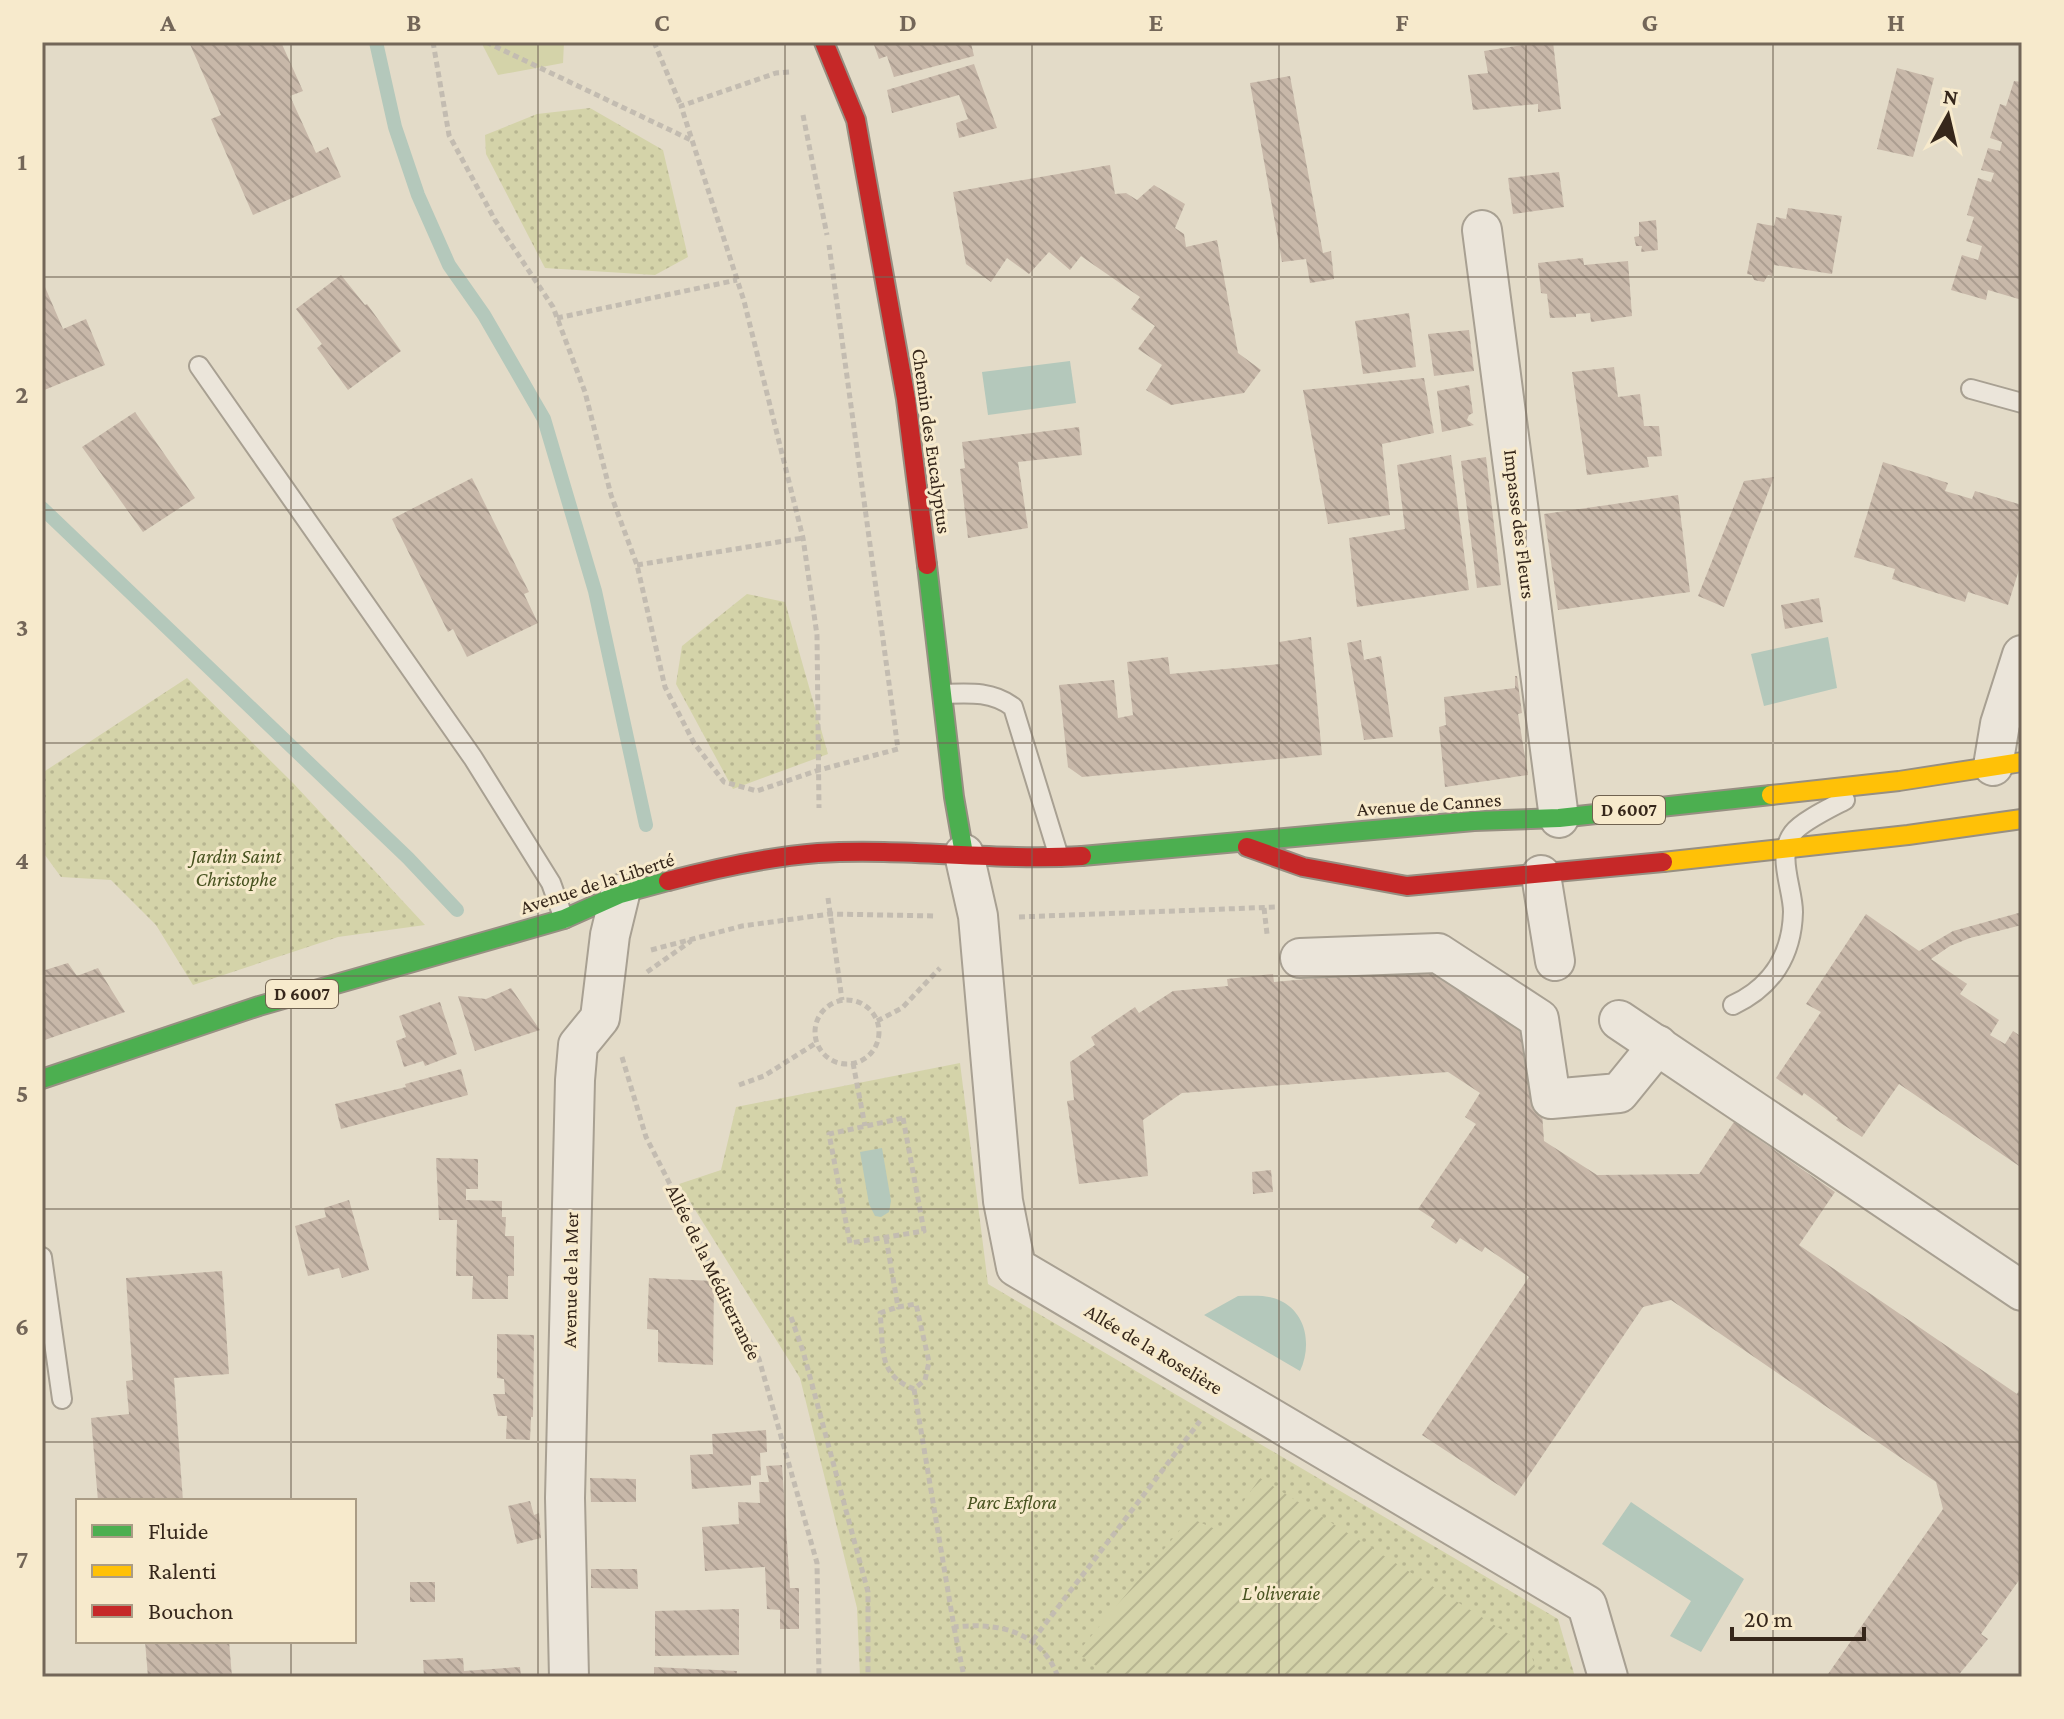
<svg xmlns="http://www.w3.org/2000/svg" width="2064" height="1719" font-family="'Crimson Pro',serif">
<defs>
<pattern id="grass-dots" width="8" height="8" patternUnits="userSpaceOnUse" patternTransform="scale(2)"><rect width="8" height="8" fill="#d4d3a9"/><path d="M2 2h.1M6 6h.1" fill="none" stroke="#b7b591" stroke-width="1.8" stroke-linecap="round"/></pattern>
<pattern id="garden-furrows" width="10" height="10" patternUnits="userSpaceOnUse" patternTransform="scale(2)"><rect width="10" height="10" fill="#d4d3a9"/><path d="M-1 1l2-2M0 10L10 0M9 11l2-2" fill="none" stroke="#b7b591"/></pattern>
<pattern id="building-back-hatch" width="6" height="6" patternUnits="userSpaceOnUse" patternTransform="scale(2)"><rect width="6" height="6" fill="#c8b8a9"/><path d="M-1 5l2 2M0 0l6 6M5-1l2 2" fill="none" stroke="#ac9e91"/></pattern>
</defs>
<rect width="100%" height="100%" fill="#e3dbc8"/>
<g fill="url(#grass-dots)">
<polygon points="590,108 663,150 688,257 655,275 545,268 486,154 485,135 537,114"/>
<polygon points="747,594 785,602 828,754 733,789 676,684 682,646"/>
<polygon points="187,678 293,783 425,925 338,937 193,985 156,925 111,880 61,877 42,851 42,773"/>
<polygon points="960,1063 988,1284 1558,1619 1575,1677 860,1677 857,1608 800,1378 679,1184 721,1170 736,1107"/>
</g>
<polygon fill="url(#garden-furrows)" points="1260,1478 1529,1647 1538,1677 1113,1677 1077,1653 1190,1518 1222,1532"/>
<polygon fill="#d4d3a9" points="481,42 564,42 563,63 498,75"/>
<g fill="#b4c8bb">
<polygon points="1070,361 1076,403 988,415 982,372"/>
<polygon points="1828,637 1837,688 1764,706 1751,654"/>
<polygon points="882,1148 891,1201 889,1212 881,1217 875,1216 869,1204 860,1152"/>
<path d="M1238,1296C1252,1296 1270,1294 1283,1302C1308,1316 1311,1348 1300,1371L1204,1315Z"/>
<polygon points="1631,1502 1744,1579 1701,1652 1670,1636 1691,1601 1602,1544"/>
</g>
<g fill="none" stroke-linecap="round" stroke-linejoin="round">
<g stroke="#b4c8bb" stroke-width="14">
<polyline points="376,42 395,127 418,195 449,265 484,315 544,419 595,591 646,825"/>
<polyline points="42,508 408,858 457,910"/>
</g>
</g>
<g fill="url(#building-back-hatch)">
<polygon points="189,42 281,42 303,91 290,96 316,153 328,147 341,177 253,215 211,119 221,115"/>
<polygon points="873,42 968,42 971,43 974,56 894,77 887,56 879,59"/>
<polygon points="1542,42 1553,42 1561,109 1538,112 1538,104 1473,110 1468,75 1488,73 1484,51"/>
<polygon points="974,64 997,128 959,138 956,123 968,119 959,95 892,113 887,90"/>
<polygon points="1897,68 1934,78 1913,157 1877,149"/>
<polygon points="1290,76 1323,253 1331,251 1334,279 1310,283 1306,259 1282,262 1250,83"/>
<polygon points="2014,81 2022,82 2022,300 1988,290 1986,300 1951,290 1962,255 1978,260 1982,246 1966,241 1974,217 1967,215 1978,178 1991,182 1994,173 1981,170 1988,148 2000,151 2002,142 1990,138 2000,104 2006,106"/>
<polygon points="1110,165 1115,194 1126,193 1137,200 1154,185 1185,204 1175,228 1184,234 1186,247 1217,240 1238,353 1261,370 1244,393 1171,405 1146,390 1162,365 1138,349 1155,326 1131,309 1140,297 1081,256 1070,270 1049,252 1029,274 1007,258 991,282 966,264 953,192"/>
<polygon points="1559,172 1564,207 1513,214 1508,178"/>
<polygon points="1788,208 1842,216 1832,274 1774,265 1772,276 1768,275 1764,282 1754,280 1752,275 1747,274 1757,223 1774,226 1776,217 1786,219"/>
<polygon points="1656,220 1658,250 1641,252 1642,246 1636,246 1634,237 1639,236 1639,222"/>
<polygon points="1583,258 1584,265 1628,261 1632,316 1591,322 1590,313 1576,314 1576,317 1550,318 1547,294 1541,293 1538,263"/>
<polygon points="341,275 365,305 367,304 401,351 348,390 317,348 322,344 296,309"/>
<polygon points="42,280 63,329 86,319 105,365 42,391"/>
<polygon points="1409,313 1416,367 1363,374 1355,321"/>
<polygon points="1469,330 1474,371 1434,376 1428,334"/>
<polygon points="1614,367 1618,397 1640,394 1644,426 1659,426 1662,456 1647,457 1649,467 1587,475 1572,372"/>
<polygon points="1424,378 1434,433 1382,444 1390,515 1328,524 1303,390"/>
<polygon points="1469,385 1473,413 1469,415 1467,420 1474,425 1442,432 1437,391"/>
<polygon points="135,412 195,498 143,532 82,447"/>
<polygon points="1079,427 1082,455 1018,462 1028,528 968,538 960,469 965,468 962,442"/>
<polygon points="1451,455 1469,590 1357,607 1349,538 1405,529 1397,465"/>
<polygon points="1486,457 1501,585 1477,588 1461,461"/>
<polygon points="1883,462 1948,483 1945,491 1972,499 1975,491 2022,505 2022,560 2008,605 1968,592 1965,602 1892,579 1895,569 1854,557"/>
<polygon points="1774,477 1724,607 1698,596 1744,481"/>
<polygon points="472,478 529,592 524,594 538,623 467,657 453,629 448,632 392,519"/>
<polygon points="1678,495 1690,592 1558,610 1544,514"/>
<polygon points="1819,598 1823,622 1785,629 1781,605"/>
<polygon points="1311,637 1322,755 1082,777 1068,767 1059,685 1114,680 1118,718 1133,715 1127,662 1168,657 1170,674 1280,664 1279,642"/>
<polygon points="1361,640 1364,660 1381,656 1393,737 1364,740 1347,643"/>
<polygon points="1515,676 1517,676 1522,713 1518,714 1528,775 1445,787 1439,727 1446,725 1444,697 1515,688"/>
<polygon points="2022,912 2022,925 1970,938 1950,946 1931,959 1967,984 1960,994 1999,1020 1990,1035 2005,1044 2013,1031 2022,1037 2022,1168 1899,1084 1862,1137 1836,1120 1838,1118 1804,1093 1802,1096 1776,1078 1821,1012 1806,1004 1866,914 1919,951 1953,931"/>
<polygon points="68,963 77,976 98,968 125,1012 42,1041 42,971"/>
<polygon points="1443,967 1529,1030 1538,1054 1544,1141 1597,1175 1699,1174 1734,1122 1835,1192 1799,1245 2017,1394 2022,1385 2022,1576 1981,1634 1988,1639 1957,1677 1826,1677 1943,1509 1936,1482 1671,1300 1643,1307 1515,1496 1422,1435 1529,1277 1485,1247 1482,1252 1460,1238 1456,1244 1431,1227 1435,1220 1418,1209 1476,1124 1465,1117 1480,1093 1448,1072 1182,1093 1143,1120 1148,1176 1079,1184 1067,1101 1074,1100 1070,1062 1095,1045 1091,1037 1135,1007 1139,1013 1173,991 1228,986 1227,979 1273,974 1274,982 1339,976 1339,969"/>
<polygon points="511,988 540,1030 475,1051 458,996 486,999"/>
<polygon points="440,1002 457,1054 425,1066 423,1061 404,1067 396,1041 406,1037 399,1016"/>
<polygon points="461,1069 468,1095 341,1129 335,1104 406,1087 405,1084"/>
<polygon points="436,1158 478,1159 478,1189 466,1189 466,1200 502,1201 502,1217 506,1217 505,1236 514,1236 514,1276 508,1276 508,1299 472,1299 473,1276 456,1276 457,1220 439,1220"/>
<polygon points="1271,1170 1273,1192 1253,1194 1252,1172"/>
<polygon points="349,1200 369,1270 342,1278 339,1268 308,1276 295,1226 326,1217 324,1208"/>
<polygon points="222,1271 229,1374 174,1378 183,1501 98,1501 91,1418 129,1414 126,1381 133,1380 126,1278"/>
<polygon points="649,1278 714,1281 713,1365 658,1362 658,1330 647,1329"/>
<polygon points="497,1334 534,1335 533,1417 531,1417 530,1440 506,1439 507,1416 498,1416 493,1394 505,1394 504,1379 497,1378"/>
<polygon points="766,1430 767,1452 760,1453 761,1475 751,1476 751,1485 692,1489 690,1455 713,1454 712,1434"/>
<polygon points="782,1465 790,1588 799,1588 799,1629 780,1629 780,1610 767,1609 765,1567 705,1571 702,1527 739,1524 738,1502 760,1503 759,1482 769,1482 766,1466"/>
<polygon points="590,1478 636,1479 636,1502 591,1502"/>
<polygon points="530,1501 534,1515 539,1513 541,1538 517,1544 508,1506"/>
<polygon points="591,1569 637,1569 638,1589 591,1588"/>
<rect x="410" y="1582" width="25" height="20"/>
<polygon points="739,1609 739,1655 655,1656 655,1611"/>
<polygon points="145,1641 229,1641 232,1677 148,1677"/>
<polygon points="463,1658 464,1671 520,1667 521,1677 424,1677 423,1660"/>
<polygon points="654,1667 737,1671 736,1677 654,1677"/>
</g>
<g fill="none" stroke-linecap="round" stroke-linejoin="round">
<g stroke="#a8a092" stroke-width="22">
<g id="lane">
<polyline points="199,366 473,758 551,883 564,919"/>
<polyline points="1971,389 2022,403"/>
<path d="M943,694C969,693 992,691 1013,707L1059,857"/>
<path d="M1733,1005C1772,987 1792,955 1793,912C1793,888 1776,856 1793,833C1802,821 1832,807 1845,800"/>
<polyline points="42,1257 62,1399"/>
</g>
</g>
<g stroke="#a8a092" stroke-width="42">
<g id="street">
<polyline points="1482,230 1559,818"/>
<polyline points="1993,766 2000,724 2022,655"/>
<polyline points="964,854 978,916 1003,1201 1016,1267 1587,1605 1608,1677"/>
<polyline points="1541,875 1555,961"/>
<polyline points="1300,958 1438,953 1539,1019 1551,1099 1619,1093 1658,1045"/>
<polyline points="1619,1020 2022,1291"/>
<polyline points="569,1677 565,1498 575,1080 578,1045 600,1018 610,935 620,894"/>
</g>
</g>
<g stroke="#978f82" stroke-width="22">
<g id="fast">
<polyline points="927,565 954,797 964,854"/>
<polyline points="1082,856 1474,821 1559,818 1771,795"/>
<polyline points="42,1079 259,1006 564,919 620,894 668,881"/>
</g>
</g>
<g stroke="#978f82" stroke-width="22">
<g id="slow">
<polyline points="1771,795 1899,781 2022,762"/>
<polyline points="1663,862 1908,835 2022,819"/>
</g>
</g>
<g stroke="#978f82" stroke-width="22">
<g id="jam">
<polyline points="824,42 856,120 906,399 927,565"/>
<polyline points="1247,847 1303,867 1407,886 1663,862"/>
<path d="M668,881C717,868 766,857 818,853C906,848 994,861 1082,856"/>
</g>
</g>
<g stroke="#c3bcb1" stroke-width="5" stroke-dasharray="6 4" stroke-linecap="butt">
<polyline points="433,42 449,135 495,220 553,307 585,392 611,495 637,565 665,687 694,743 724,782 757,791 819,770 898,749 829,245"/>
<polyline points="486,42 691,140"/>
<polyline points="654,42 681,106"/>
<polyline points="789,72 776,73 681,106 744,301 803,538 817,635 819,808"/>
<polyline points="803,115 827,235"/>
<polyline points="557,318 737,280"/>
<polyline points="637,565 803,538"/>
<polyline points="828,898 842,1000"/>
<polyline points="1264,908 1267,934"/>
<polyline points="1019,917 1277,907"/>
<polyline points="651,950 742,926 830,914 937,916"/>
<polyline points="647,972 691,941"/>
<circle cx="847" cy="1032" r="32"/>
<polyline points="877,1021 902,1008 940,968"/>
<polyline points="622,1057 646,1137 759,1359 817,1563 819,1677"/>
<polyline points="853,1063 865,1126"/>
<polyline points="739,1085 764,1076 816,1043"/>
<polygon points="903,1118 924,1231 850,1243 829,1134"/>
<path d="M886,1238L898,1307L916,1304L929,1362L925,1380L914,1389C877,1375 884,1348 880,1313L898,1307"/>
<polyline points="791,1317 803,1351 868,1592 868,1677"/>
<path d="M914,1389L954,1627C998,1622 1041,1631 1058,1677"/>
<polyline points="954,1627 964,1677"/>
<polyline points="1033,1640 1200,1421"/>
</g>
<use href="#lane" stroke="#ebe5da" stroke-width="18"/>
<use href="#street" stroke="#ebe5da" stroke-width="38"/>
<use href="#fast" stroke="#4caf50" stroke-width="18"/>
<use href="#slow" stroke="#ffc107" stroke-width="18"/>
<use href="#jam" stroke="#c62828" stroke-width="18"/>
</g>
<path fill="none" stroke="#736658" stroke-width="2" stroke-opacity="0.55" d="M291,42V1501M538,42V1677M785,42V1677M1032,42V1677M1279,42V1677M1526,42V1677M1773,42V1677M42,277H2022M42,510H2022M42,743H2022M42,976H2022M42,1209H2022M42,1442H2022M291,1641V1677"/>
<g text-anchor="middle" dominant-baseline="central" stroke-width="6" stroke-linejoin="round" paint-order="stroke">
<g fill="#f7eacc" stroke="#706250" stroke-width="2">
<rect x="1593" y="796" width="72" height="28" rx="6"/>
<rect x="266" y="980" width="72" height="28" rx="6"/>
</g>
<g font-size="18" font-weight="bold" fill="#36271b">
<text x="1629" y="810">D 6007</text>
<text x="302" y="994">D 6007</text>
</g>
<g font-size="20" fill="#36271b" stroke="#f7eacc">
<text transform="translate(932 441) rotate(82)">Chemin des Eucalyptus</text>
<text transform="translate(1520 524) rotate(83)">Impasse des Fleurs</text>
<text transform="translate(1429 804) rotate(-4)">Avenue de Cannes</text>
<text transform="translate(597 883) rotate(-18)">Avenue de la Liberté</text>
<text transform="translate(714 1272) rotate(64)">Allée de la Méditerranée</text>
<text transform="translate(570 1280) rotate(-89)">Avenue de la Mer</text>
<text transform="translate(1154 1349) rotate(31)">Allée de la Roselière</text>
</g>
<g font-size="20" font-style="italic" fill="#485320" stroke="#f7eacc">
<text x="236" y="856">Jardin Saint<tspan x="236" dy="23">Christophe</tspan></text>
<text x="1012" y="1502">Parc Exflora</text>
<text x="1281" y="1593">L'oliveraie</text>
</g>
</g>
<rect width="2064" height="1719" fill="none" stroke="#f7eacc" stroke-width="88"/>
<rect x="76" y="1499" width="280" height="144" fill="#f7eacc" stroke="#aa9c85" stroke-width="2"/>
<rect x="92" y="1525" width="40" height="12" fill="#4caf50" stroke="#aa9c85" stroke-width="2"/>
<text x="148" y="1539" font-size="24" fill="#36271b">Fluide</text>
<rect x="92" y="1565" width="40" height="12" fill="#ffc107" stroke="#aa9c85" stroke-width="2"/>
<text x="148" y="1579" font-size="24" fill="#36271b">Ralenti</text>
<rect x="92" y="1605" width="40" height="12" fill="#c62828" stroke="#aa9c85" stroke-width="2"/>
<text x="148" y="1619" font-size="24" fill="#36271b">Bouchon</text>
<g transform="translate(1948 116) rotate(8)" stroke="#f7eacc" stroke-width="6" paint-order="stroke">
<path d="M0-6L14 30L0 20L-14 30Z" fill="#36271b"/>
<text y="-12" font-size="22" font-weight="bold" text-anchor="middle" fill="#36271b">N</text>
</g>
<path d="M1732 1627v12h132v-12" fill="none" stroke="#36271b" stroke-width="4"/>
<text x="1744" y="1627" font-size="24" fill="#36271b" stroke="#f7eacc" stroke-width="6" paint-order="stroke">20 m</text>
<rect x="44" y="44" width="1976" height="1631" fill="none" stroke="#736658" stroke-width="3"/>
<g font-size="26" text-anchor="middle" font-weight="bold" fill="#736658">
<text x="168" y="31">A</text>
<text x="414" y="31">B</text>
<text x="662" y="31">C</text>
<text x="908" y="31">D</text>
<text x="1156" y="31">E</text>
<text x="1402" y="31">F</text>
<text x="1650" y="31">G</text>
<text x="1896" y="31">H</text>
<text x="22" y="170">1</text>
<text x="22" y="403">2</text>
<text x="22" y="636">3</text>
<text x="22" y="869">4</text>
<text x="22" y="1102">5</text>
<text x="22" y="1335">6</text>
<text x="22" y="1568">7</text>
</g>
</svg>
